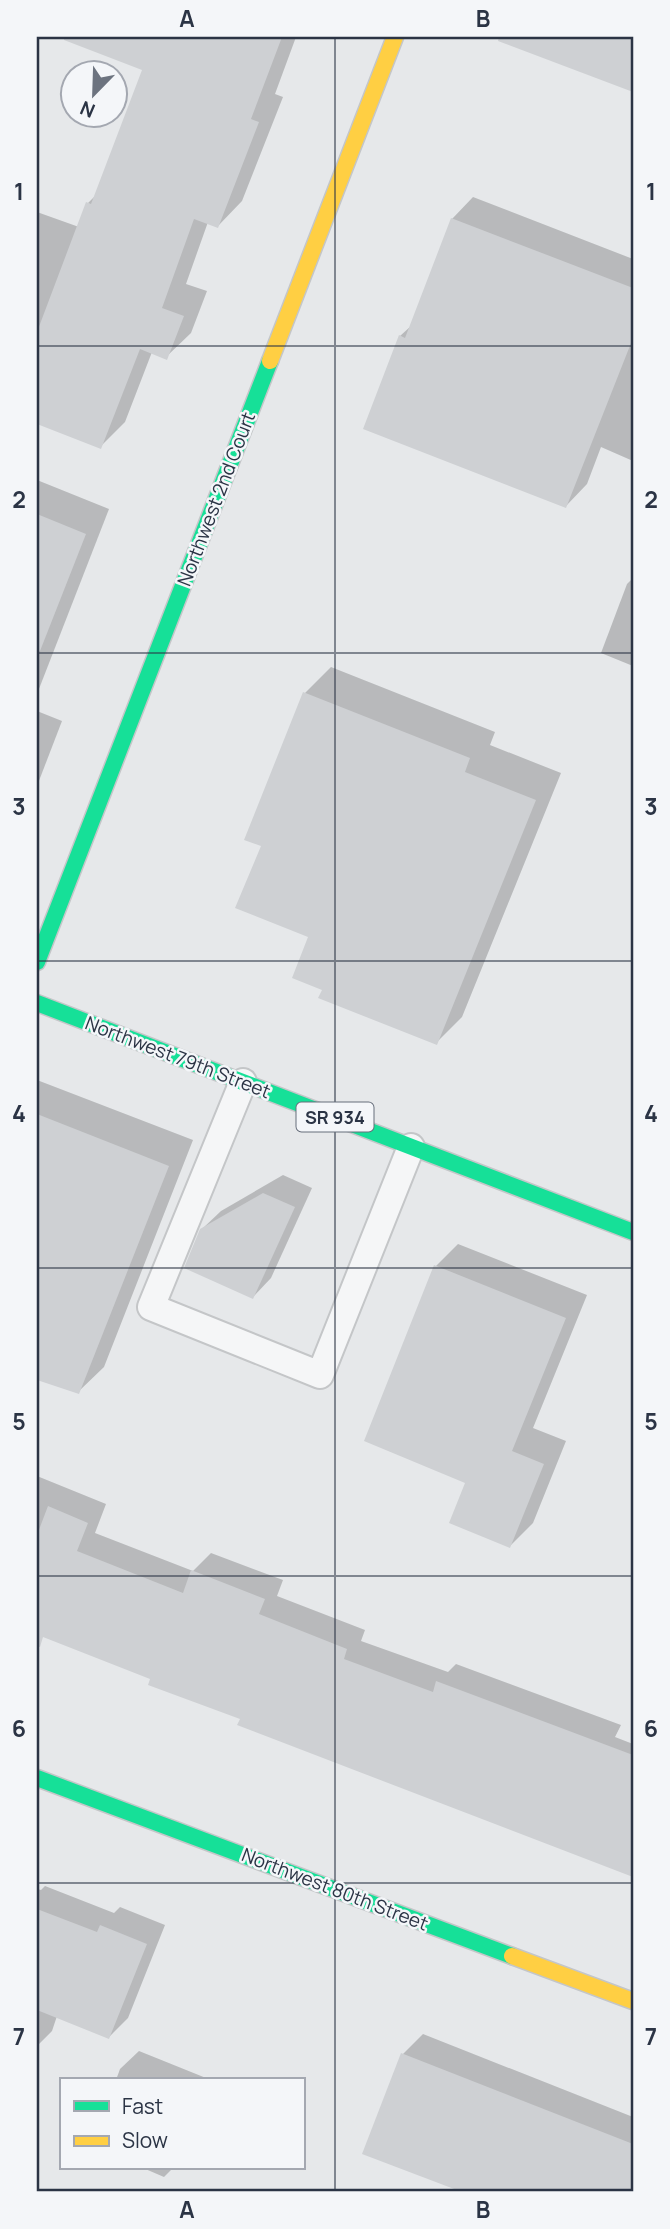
<svg xmlns="http://www.w3.org/2000/svg" width="670" height="2229" font-family="Manrope,sans-serif">
<rect width="100%" height="100%" fill="#e6e8ea"/>
<g fill="#0003">
<polygon points="59,37 296,37 275,94 283,97 242,201 218,226 208,222 186,284 207,291 191,333 166,357 152,352 125,422 100,447 37,422 37,212 79,227 88,203 97,194 144,69"/>
<polygon points="507,37 633,37 633,85 627,83"/>
<polygon points="473,197 633,259 633,461 601,447 587,484 566,506 400,336 411,326 452,219"/>
<polygon points="37,480 109,509 37,694"/>
<polygon points="633,578 633,666 601,653 627,584"/>
<polygon points="331,667 495,732 490,745 561,773 462,1017 436,1043 324,989 311,936 263,845 305,693"/>
<polygon points="37,711 62,721 37,786"/>
<polygon points="37,1080 193,1140 104,1367 78,1392 37,1378 37,1269 46,1245 37,1242"/>
<polygon points="283,1175 312,1188 271,1278 253,1297 201,1230 221,1211"/>
<polygon points="458,1244 587,1295 533,1428 566,1441 533,1523 510,1546 436,1266"/>
<polygon points="37,1476 106,1504 95,1533 193,1571 211,1553 283,1580 277,1596 365,1630 361,1641 448,1672 456,1664 621,1725 615,1737 633,1744 632,1754 633,1755 633,1876 240,1724 242,1718 152,1678 37,1633"/>
<polygon points="45,1886 114,1913 120,1907 165,1925 128,2018 109,2037 57,2016 52,2031 37,2046 37,1889 41,1890"/>
<polygon points="423,2034 633,2117 633,2192 467,2192 365,2153 403,2054"/>
<polygon points="139,2051 211,2080 116,2080 120,2069"/>
<polygon points="143,2168 173,2168 164,2177"/>
</g>
<g fill="#ced0d3">
<polygon points="64,37 282,37 251,119 259,122 218,228 194,219 162,308 184,316 167,360 140,349 101,449 37,424 37,332 86,202 91,204 142,70 64,40"/>
<polygon points="499,37 633,37 633,92 498,41"/>
<polygon points="451,218 633,288 633,338 566,508 363,429 399,335 405,338"/>
<polygon points="37,514 86,534 40,651 37,650"/>
<polygon points="303,692 470,758 465,772 536,800 437,1045 318,998 322,990 292,978 308,937 235,908 261,846 244,840"/>
<polygon points="37,1114 169,1166 79,1394 37,1380"/>
<polygon points="263,1193 295,1207 253,1299 184,1268 200,1229"/>
<polygon points="434,1265 566,1318 512,1451 544,1464 510,1548 449,1523 465,1483 364,1441"/>
<polygon points="48,1506 88,1523 77,1551 183,1593 191,1570 265,1599 259,1614 347,1649 344,1659 433,1692 436,1681 633,1755 633,1877 237,1725 240,1719 148,1685 150,1679 43,1637 40,1647 37,1646 37,1535"/>
<polygon points="37,1909 97,1932 100,1925 147,1944 109,2039 37,2010"/>
<polygon points="401,2053 633,2144 633,2192 462,2192 362,2154"/>
</g>
<g fill="none" stroke-linecap="round" stroke-linejoin="round">
<g stroke="#c4c6c8" stroke-width="30">
<polyline id="lane" points="243,1082 151,1307 320,1375 411,1147"/>
</g>
<g stroke="#c4c6c8" stroke-width="19">
<g id="fast">
<polyline points="37,962 270,361"/>
<polyline points="37,1003 633,1232"/>
<polyline points="37,1778 512,1956"/>
</g>
</g>
<g stroke="#c4c6c8" stroke-width="19">
<g id="slow">
<polyline points="270,361 395,37"/>
<polyline points="512,1956 633,2001"/>
</g>
</g>
<use href="#lane" stroke="#f5f6f7" stroke-width="26"/>
<use href="#fast" stroke="#16e098" stroke-width="16"/>
<use href="#slow" stroke="#ffcf43" stroke-width="16"/>
</g>
<path fill="none" stroke="#2b3445" stroke-width="2" stroke-opacity="0.55" d="M335,37V2192M37,346H633M37,653H633M37,961H633M37,1268H633M37,1576H633M37,1883H633"/>
<g text-anchor="middle" dominant-baseline="central" stroke-width="5" stroke-linejoin="round" paint-order="stroke">
<rect fill="#f4f6f9" stroke="#676e7b" stroke-width="2" x="296.5" y="1102.5" width="77" height="29" rx="5"/>
<g font-size="18" font-weight="bold" fill="#2b3445">
<text x="335" y="1117">SR 934</text>
</g>
<g font-size="19" fill="#2b3445" stroke="#f4f6f9">
<text transform="translate(216 499) rotate(-69)">Northwest 2nd Court</text>
<text transform="translate(178 1057) rotate(21)">Northwest 79th Street</text>
<text transform="translate(335 1889) rotate(21)">Northwest 80th Street</text>
</g>
</g>
<rect width="670" height="2229" fill="none" stroke="#f4f6f9" stroke-width="77"/>
<rect x="60" y="2078" width="245" height="91" fill="#f4f6f9" stroke="#a4a8b1" stroke-width="2"/>
<rect x="74" y="2101" width="35" height="10" fill="#16e098" stroke="#a4a8b1" stroke-width="2"/>
<text x="122" y="2114" font-size="21" fill="#2b3445">Fast</text>
<rect x="74" y="2136" width="35" height="10" fill="#ffcf43" stroke="#a4a8b1" stroke-width="2"/>
<text x="122" y="2148" font-size="21" fill="#2b3445">Slow</text>
<g transform="translate(94 94) rotate(203)"><circle r="33" fill="#f4f6f9" stroke="#a4a8b1" stroke-width="2"/>
<path d="M0-5L12 26L0 18L-12 26Z" fill="#6c737f"/>
<text y="-10" font-size="19" font-weight="bold" text-anchor="middle" fill="#2b3445">N</text>
</g>
<rect x="38" y="38" width="594" height="2152" fill="none" stroke="#2b3445" stroke-width="2.5"/>
<g font-size="23" text-anchor="middle" font-weight="bold" fill="#2b3445">
<text x="187" y="27">A</text>
<text x="483" y="27">B</text>
<text x="19" y="200">1</text>
<text x="651" y="200">1</text>
<text x="19" y="508">2</text>
<text x="651" y="508">2</text>
<text x="19" y="815">3</text>
<text x="651" y="815">3</text>
<text x="19" y="1122">4</text>
<text x="651" y="1122">4</text>
<text x="19" y="1430">5</text>
<text x="651" y="1430">5</text>
<text x="19" y="1737">6</text>
<text x="651" y="1737">6</text>
<text x="19" y="2045">7</text>
<text x="651" y="2045">7</text>
<text x="187" y="2218">A</text>
<text x="483" y="2218">B</text>
</g>
</svg>
